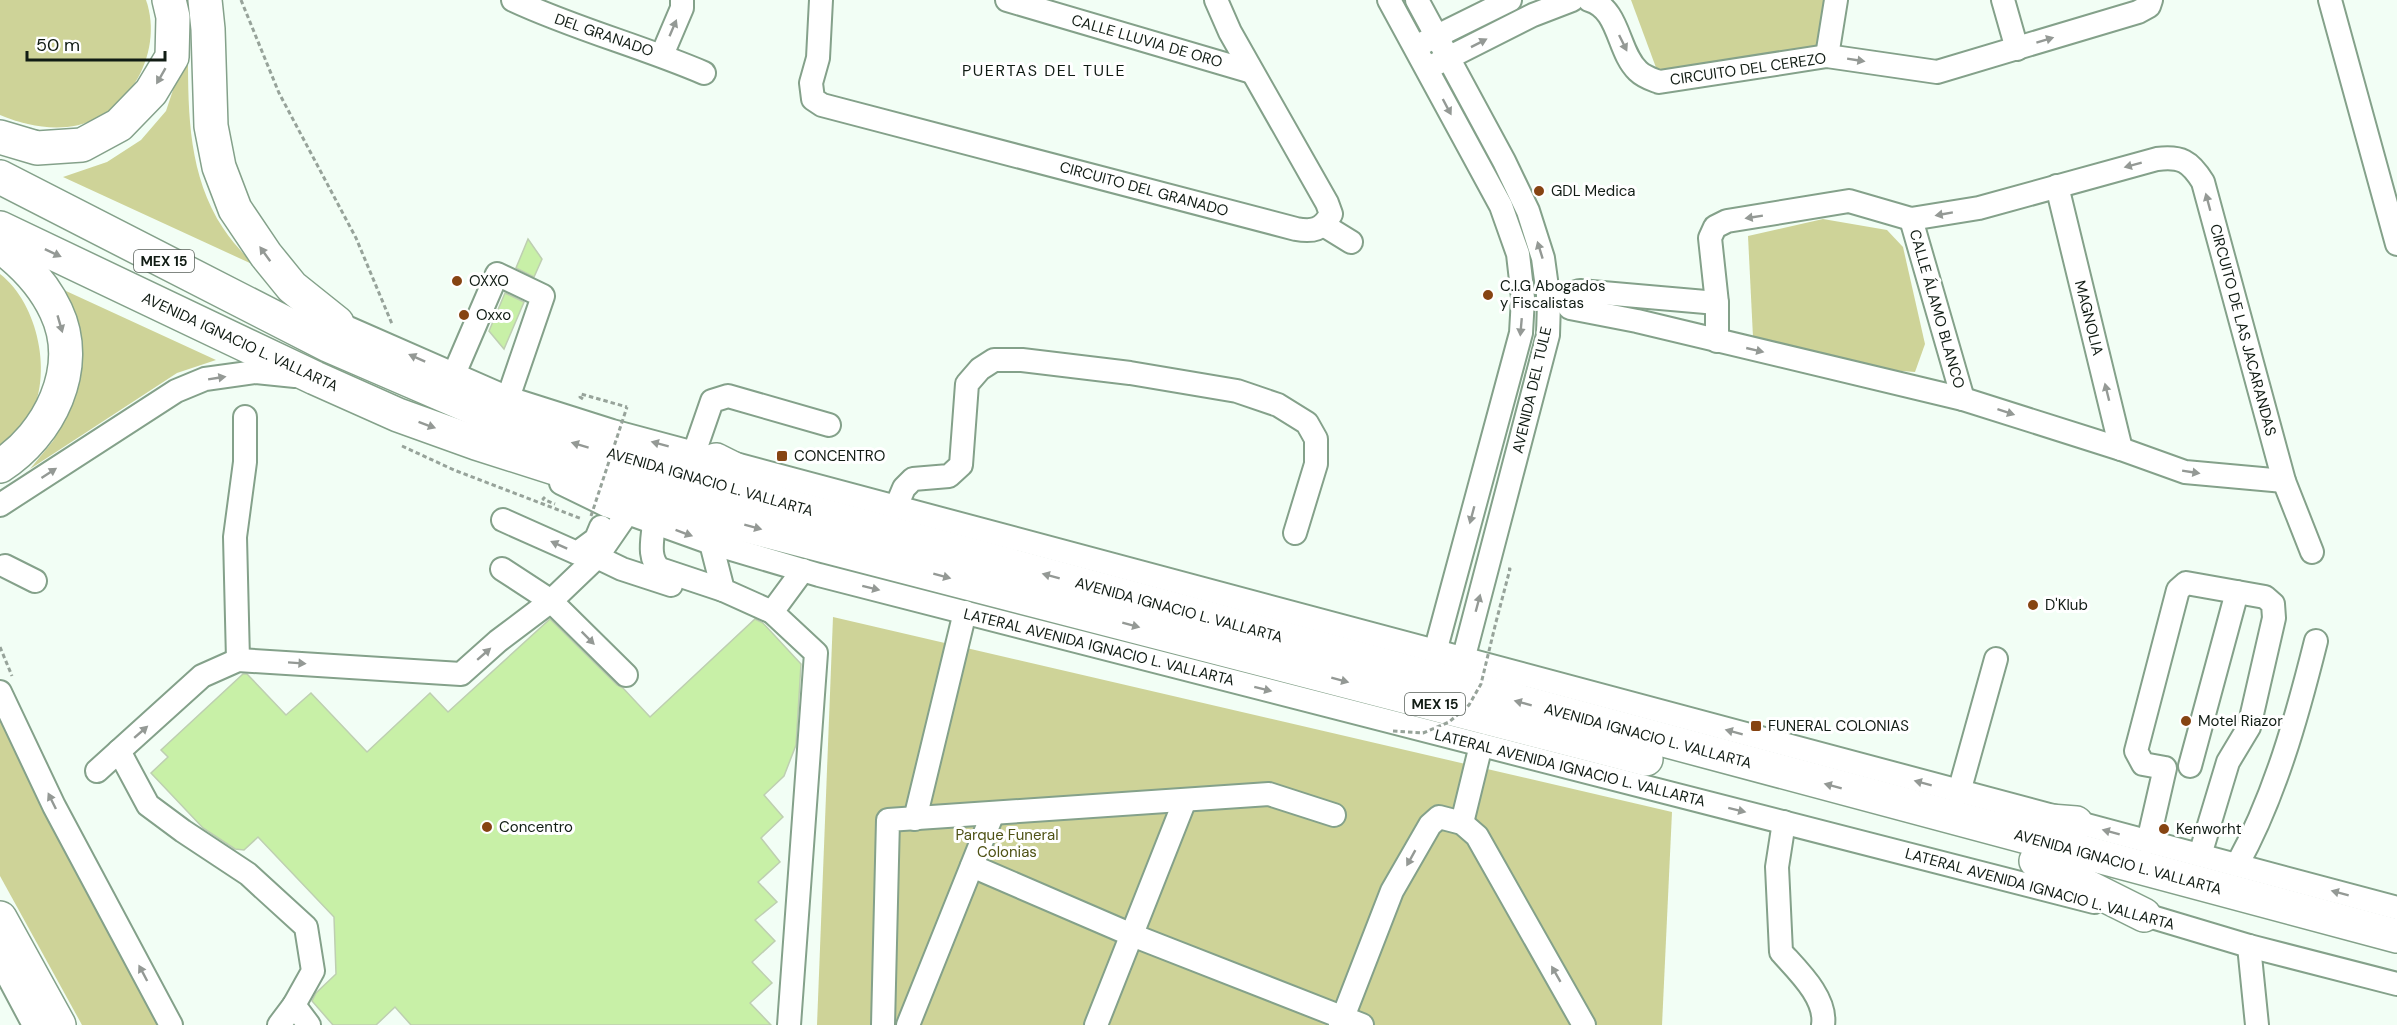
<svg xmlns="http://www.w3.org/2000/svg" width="2397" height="1025" font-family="'DM Sans',sans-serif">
<rect width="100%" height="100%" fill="#f2fef5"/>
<g fill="#ced398">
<path d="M0,0H146C165,54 126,121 67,127C43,129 22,124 0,115Z"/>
<polygon points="1631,0 1829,0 1823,51 1658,73"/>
<path d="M188,45C188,108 187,173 223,228C231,241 243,252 252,264L63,177L107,162L141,140L166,111Z"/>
<polygon points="1823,219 1887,230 1903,247 1925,344 1915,372 1889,370 1753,337 1748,236"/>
<path d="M0,274C38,303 54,376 29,418C21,430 9,442 0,454Z"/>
<polygon points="53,285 216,360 177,373 30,469 53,441 68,413 75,379"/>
<polygon points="833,617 1672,812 1662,1025 817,1025"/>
<polygon points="0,713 160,1025 82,1025 0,876"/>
</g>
<g fill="#c8f0a7" stroke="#becfb1" stroke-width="1.5">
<polygon points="528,239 542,259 534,277 516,268"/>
<polygon points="505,293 524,302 504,349 489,331"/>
<polygon points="550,619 617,685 623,688 650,717 755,619 763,623 801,664 796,745 784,776 764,795 783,817 761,838 780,862 758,882 777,902 755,920 775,941 752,962 772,983 750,1003 771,1025 411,1025 395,1007 376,1025 333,1025 312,1001 316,993 336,974 334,917 258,837 244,850 235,849 203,828 151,773 168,757 161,750 243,674 247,674 286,715 311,693 367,752 430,693 448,712"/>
</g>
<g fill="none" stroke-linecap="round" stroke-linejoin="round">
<g stroke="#84a18a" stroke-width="26">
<g id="minor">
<path d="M513,0C575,29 641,46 704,73"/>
<path d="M821,0L818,58L811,83L813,99L822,105L1296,229C1313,232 1322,230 1331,214L1327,203L1230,32L1216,0"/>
<polyline points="1007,0 1252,72"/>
<polyline points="1389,0 1501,206 1518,254 1523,298 1521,333 1435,652"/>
<polyline points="1417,0 1504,161 1528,211 1543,258 1549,302 1548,335 1463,660"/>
<path d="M1589,0C1620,9 1617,51 1638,71C1644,77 1651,79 1659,82L1827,56L1937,72L2138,12L2149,6L2151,0"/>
<polyline points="2003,0 2017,49"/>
<polyline points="2330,0 2397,244"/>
<polyline points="1423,43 1510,0"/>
<polyline points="662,55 682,8 682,0"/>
<polyline points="1827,56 1836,0"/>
<polyline points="1436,64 1533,15 1572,0"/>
<polyline points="2057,186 2121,449"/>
<polyline points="1911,219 1963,399"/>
<polyline points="1325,226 1351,242"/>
<polyline points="1561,297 1570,308 1637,321 1963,399 2121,449 2185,472 2284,481"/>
<polyline points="1548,298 1561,297 1580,291 1717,303"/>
<polyline points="337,323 508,398 612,431 2397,908"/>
<path d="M1717,341V303L1710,238L1715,227L1727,221L1849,201L1911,219L1979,208L2157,159C2181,156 2190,161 2203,182L2284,481L2312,552"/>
<polyline points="454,374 497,274 543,296 508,398 506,411"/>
<polyline points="694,453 712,401 728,396 829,425"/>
<polyline points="561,483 608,506 711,543 819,575 2094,902"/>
<polyline points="0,505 176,391 205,379 256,372 295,376"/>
<polyline points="896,507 904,488 913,479 949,476 961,465 967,384 980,369 994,360 1022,360 1130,373 1237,391 1278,405 1307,423 1316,439 1316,464 1295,533"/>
<polyline points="503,520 577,553 596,539 601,527"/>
<path d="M654,522C653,538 647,558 660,569L723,590"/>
<polyline points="711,543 723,590 772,612 816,653 789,1025"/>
<polyline points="597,557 622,569 671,585"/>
<polyline points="5,566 35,581"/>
<polyline points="502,569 551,601 626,675"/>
<polyline points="772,612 803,570"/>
<polyline points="238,660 235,537 245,462 245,417"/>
<polyline points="0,692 54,806 171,1025"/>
<polyline points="119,751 148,805 183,831 248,874 306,927 313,971 294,1005 279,1025"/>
<polyline points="2190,766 2237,592"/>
<polyline points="97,771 202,676 238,660 461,674 498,641 551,601 597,557 628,512"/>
<polyline points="1959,792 1996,659"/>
<polyline points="915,819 965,612"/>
<path d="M1784,822L1777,867L1781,952C1798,971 1827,998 1823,1025"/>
<polyline points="1462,823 1481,745"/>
<polyline points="2148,842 2165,768 2143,764 2136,751 2178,590 2186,583 2265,597 2273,604 2274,618 2249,727 2228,762 2200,855"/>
<path d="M2237,865C2275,796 2297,717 2316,641"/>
<polyline points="972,866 1132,935 1362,1025"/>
<polyline points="2132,911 2249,946 2397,984"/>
<polyline points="2249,946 2257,1025"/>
<polyline points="0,961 34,1025"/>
<polyline points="294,1005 309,1025"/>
<polyline points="883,1025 888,820 1269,794 1334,815"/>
<polyline points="908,1025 993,813"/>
<polyline points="1096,1025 1185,800"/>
<polyline points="1340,1025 1392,891 1430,825 1439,817 1462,823 1477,836 1584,1025"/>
</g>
</g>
<g stroke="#84a18a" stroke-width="36">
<g id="highway">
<polyline points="205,0 208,29 211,126 219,167 235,209 266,255 292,287 337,323"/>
<polyline points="0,137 37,148 82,145 119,125 151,92 172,57 173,17 169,0"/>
<polyline points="0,177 328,345 504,421 688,479 2397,936"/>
<polyline points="0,228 315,378 398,415 476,443 686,510 1646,759"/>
<path d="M0,246C23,263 44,285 56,311C83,368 49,435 0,466"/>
<polyline points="716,460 766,485"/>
<polyline points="2012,818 2076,823"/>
<polyline points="2036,861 2144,915"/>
<polyline points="0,918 59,1025"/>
</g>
</g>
<g stroke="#97a39a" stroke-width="3" stroke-dasharray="4.5 3" stroke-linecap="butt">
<polyline points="241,0 279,93 356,238 392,324"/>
<polyline points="583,399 580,397 581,394 627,407"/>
<polyline points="402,446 454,470 582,519"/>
<polyline points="545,497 543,499 555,504"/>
<polyline points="1496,622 1510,569 1508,569"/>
<polyline points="0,647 12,676"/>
</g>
<use href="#minor" stroke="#fff" stroke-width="22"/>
<use href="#highway" stroke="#fff" stroke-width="33"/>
<g stroke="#97a39a" stroke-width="3" stroke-dasharray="4.5 3" stroke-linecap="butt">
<polyline points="591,516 627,407"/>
<polyline points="1393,731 1423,733 1449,722 1469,705 1481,684 1496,622"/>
</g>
</g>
<defs><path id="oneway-solid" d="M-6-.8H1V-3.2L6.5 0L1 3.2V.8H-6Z" transform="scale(1.5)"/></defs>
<g fill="#949995">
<use href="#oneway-solid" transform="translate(673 28) rotate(-67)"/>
<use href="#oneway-solid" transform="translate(2045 40) rotate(-17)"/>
<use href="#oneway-solid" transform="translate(1479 43) rotate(-27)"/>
<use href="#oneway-solid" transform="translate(1623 43) rotate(64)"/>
<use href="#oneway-solid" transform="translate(1856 60) rotate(9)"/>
<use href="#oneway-solid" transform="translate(161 76) rotate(120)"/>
<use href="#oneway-solid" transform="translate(1447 107) rotate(62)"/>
<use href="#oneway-solid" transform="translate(2133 165) rotate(165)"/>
<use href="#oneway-solid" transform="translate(2208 202) rotate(-105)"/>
<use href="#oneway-solid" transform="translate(1944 214) rotate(170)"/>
<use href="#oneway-solid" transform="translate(1754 217) rotate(171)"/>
<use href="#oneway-solid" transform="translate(1540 250) rotate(-107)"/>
<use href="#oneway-solid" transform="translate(53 253) rotate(25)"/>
<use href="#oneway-solid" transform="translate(265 254) rotate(-126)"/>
<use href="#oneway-solid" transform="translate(60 324) rotate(74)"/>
<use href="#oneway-solid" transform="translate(1521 327) rotate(95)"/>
<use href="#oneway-solid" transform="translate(1755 350) rotate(13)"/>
<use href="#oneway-solid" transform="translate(417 358) rotate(-156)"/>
<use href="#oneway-solid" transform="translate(217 378) rotate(-9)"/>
<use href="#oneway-solid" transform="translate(2107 392) rotate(-104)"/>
<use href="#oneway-solid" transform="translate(2006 412) rotate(18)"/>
<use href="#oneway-solid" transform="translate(427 425) rotate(20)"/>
<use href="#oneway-solid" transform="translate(660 444) rotate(-165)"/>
<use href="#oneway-solid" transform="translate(580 445) rotate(-163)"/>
<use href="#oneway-solid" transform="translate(2191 472) rotate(9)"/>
<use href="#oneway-solid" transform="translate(49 473) rotate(-33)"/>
<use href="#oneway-solid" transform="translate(1472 515) rotate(105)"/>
<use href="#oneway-solid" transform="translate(753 527) rotate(15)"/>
<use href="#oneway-solid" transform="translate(684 533) rotate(20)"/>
<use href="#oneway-solid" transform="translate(559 545) rotate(-156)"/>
<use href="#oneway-solid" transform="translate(942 576) rotate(15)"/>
<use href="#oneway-solid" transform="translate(1051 576) rotate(-165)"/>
<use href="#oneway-solid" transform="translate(871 588) rotate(14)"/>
<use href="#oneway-solid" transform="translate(1478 603) rotate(-75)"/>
<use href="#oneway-solid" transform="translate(1131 625) rotate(15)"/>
<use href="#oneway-solid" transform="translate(588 638) rotate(45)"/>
<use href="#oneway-solid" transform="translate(484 654) rotate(-41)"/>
<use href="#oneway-solid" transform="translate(297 663) rotate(4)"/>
<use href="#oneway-solid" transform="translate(1340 680) rotate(15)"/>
<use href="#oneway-solid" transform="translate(1263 689) rotate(14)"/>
<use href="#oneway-solid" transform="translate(1523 703) rotate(-165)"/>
<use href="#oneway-solid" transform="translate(141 732) rotate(-41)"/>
<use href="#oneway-solid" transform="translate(1734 732) rotate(-165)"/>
<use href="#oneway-solid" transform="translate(1923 783) rotate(-165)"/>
<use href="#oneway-solid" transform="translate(1833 786) rotate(-165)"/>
<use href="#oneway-solid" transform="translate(52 801) rotate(-116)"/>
<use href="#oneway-solid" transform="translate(1737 810) rotate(14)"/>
<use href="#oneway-solid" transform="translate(2111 832) rotate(-165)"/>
<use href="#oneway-solid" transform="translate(1411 858) rotate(119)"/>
<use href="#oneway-solid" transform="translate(2340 893) rotate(-165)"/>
<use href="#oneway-solid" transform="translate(143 973) rotate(-118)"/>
<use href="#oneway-solid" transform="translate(1556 974) rotate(-120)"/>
</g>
<g fill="#864412" stroke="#fff" stroke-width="2">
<circle cx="1539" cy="191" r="6"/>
<circle cx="457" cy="281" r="6"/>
<circle cx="1488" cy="295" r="6"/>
<circle cx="464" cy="315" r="6"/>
<rect x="776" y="450" width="12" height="12" rx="3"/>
<circle cx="2033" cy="605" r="6"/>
<circle cx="2186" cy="721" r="6"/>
<rect x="1750" y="720" width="12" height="12" rx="3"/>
<circle cx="487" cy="827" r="6"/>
<circle cx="2164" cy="829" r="6"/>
</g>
<g text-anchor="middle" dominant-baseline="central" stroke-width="6" stroke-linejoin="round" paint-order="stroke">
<g fill="#fff" stroke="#58605a" stroke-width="1.5">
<rect x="134" y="250" width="60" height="22" rx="4.5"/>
<rect x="1405" y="693" width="60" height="22" rx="4.5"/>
</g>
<g font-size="14" font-weight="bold" fill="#111c14">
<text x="164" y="261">MEX 15</text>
<text x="1435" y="704">MEX 15</text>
</g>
<g font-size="15" fill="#111c14" stroke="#fff">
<text transform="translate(604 35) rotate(19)">DEL GRANADO</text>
<text transform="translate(1147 41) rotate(16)">CALLE LLUVIA DE ORO</text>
<text transform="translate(1748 69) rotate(-8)">CIRCUITO DEL CEREZO</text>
<text transform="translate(1144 189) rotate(15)">CIRCUITO DEL GRANADO</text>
<text transform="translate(1937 309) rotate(74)">CALLE ÁLAMO BLANCO</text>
<text transform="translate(2089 318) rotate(76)">MAGNOLIA</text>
<text transform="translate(2243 330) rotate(75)">CIRCUITO DE LAS JACARANDAS</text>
<text transform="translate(240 342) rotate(25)">AVENIDA IGNACIO L. VALLARTA</text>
<text transform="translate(1532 390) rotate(-77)">AVENIDA DEL TULE</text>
<text transform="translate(710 482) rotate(16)">AVENIDA IGNACIO L. VALLARTA</text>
<text transform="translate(1179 610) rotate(15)">AVENIDA IGNACIO L. VALLARTA</text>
<text transform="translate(1099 647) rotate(14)">LATERAL AVENIDA IGNACIO L. VALLARTA</text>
<text transform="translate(1648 736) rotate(15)">AVENIDA IGNACIO L. VALLARTA</text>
<text transform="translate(1570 768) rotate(14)">LATERAL AVENIDA IGNACIO L. VALLARTA</text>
<text transform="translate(2118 862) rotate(15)">AVENIDA IGNACIO L. VALLARTA</text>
<text transform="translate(2040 889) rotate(15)">LATERAL AVENIDA IGNACIO L. VALLARTA</text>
</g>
<g font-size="15" fill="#111c14" stroke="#fff" text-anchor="start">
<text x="1551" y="191">GDL Medica</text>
<text x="469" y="281">OXXO</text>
<text x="1500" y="286">C.I.G Abogados<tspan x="1500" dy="17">y Fiscalistas</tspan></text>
<text x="476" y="315">Oxxo</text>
<text x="794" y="456">CONCENTRO</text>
<text x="2045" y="605">D'Klub</text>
<text x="2198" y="721">Motel Riazor</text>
<text x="1768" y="726">FUNERAL COLONIAS</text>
<text x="499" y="827">Concentro</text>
<text x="2176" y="829">Kenworht</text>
</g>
<g font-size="15" fill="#4f5215" stroke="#fff">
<text x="1007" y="835">Parque Funeral<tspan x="1007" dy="17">Colonias</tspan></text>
</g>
<g font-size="16" letter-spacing="1.5" fill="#111c14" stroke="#fff">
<text x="1044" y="70">PUERTAS DEL TULE</text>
</g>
</g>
<path d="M27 51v9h138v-9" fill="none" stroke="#111c14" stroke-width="3"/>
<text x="36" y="51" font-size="18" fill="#111c14" stroke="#ffffff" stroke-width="4.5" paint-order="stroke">50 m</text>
</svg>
